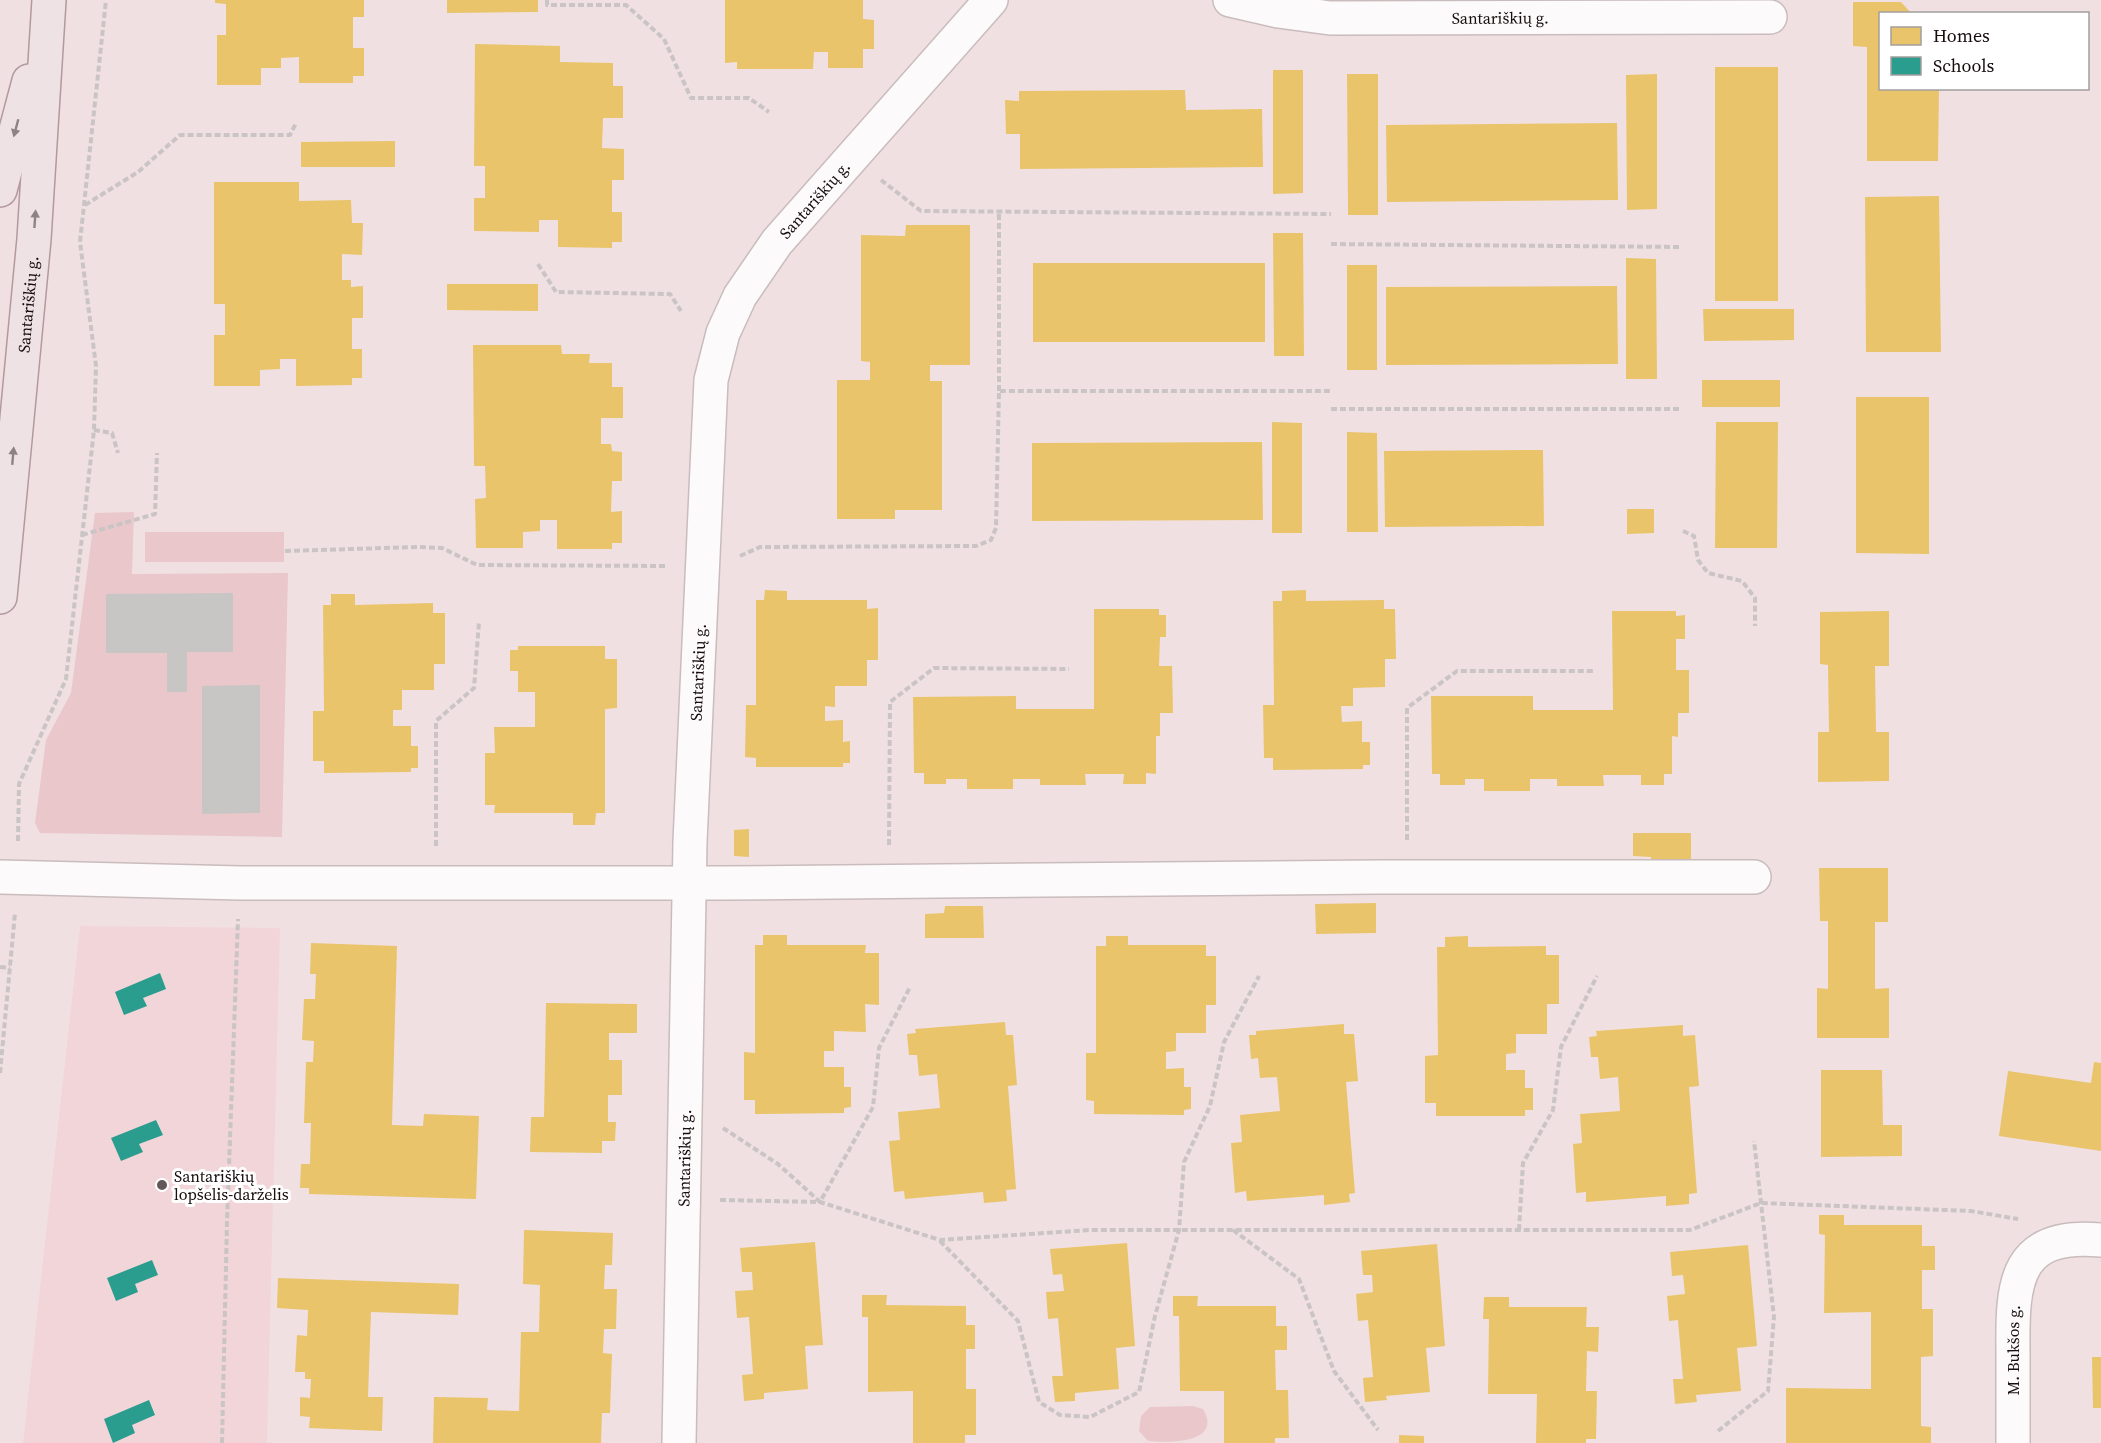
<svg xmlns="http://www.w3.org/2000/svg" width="2101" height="1443" font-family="'Source Serif 4',serif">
<rect width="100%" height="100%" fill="#f1e0e2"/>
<polygon fill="#f2d5d8" points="80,926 280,928 267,1443 23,1443"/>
<g fill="#e9c7ca">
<polygon points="134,512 132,574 288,573 282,837 40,833 35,823 46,740 71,693 95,513"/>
<rect x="145" y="532" width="139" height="30"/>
<path d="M1193,1406L1203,1409C1223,1443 1170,1443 1148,1441L1139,1431L1141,1416L1150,1407Z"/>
</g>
<g fill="#e9c46a">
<polygon points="215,0 364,0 364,17 353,17 353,48 364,48 364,76 353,76 353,83 299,83 299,57 281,58 281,68 261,68 261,85 217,85 217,35 226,35 226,4 215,3"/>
<polygon points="447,0 538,0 538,12 447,13"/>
<polygon points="725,0 863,0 863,19 874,20 874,49 863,49 863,68 828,68 828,52 814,52 813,69 737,69 737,62 725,63"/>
<polygon points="1853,2 1901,2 1912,14 1880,14 1880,88 1939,88 1938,161 1867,161 1867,47 1853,46"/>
<polygon points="475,44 560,46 560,62 613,63 613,86 623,86 623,118 603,118 602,148 624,149 624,180 612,180 612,212 622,212 622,242 612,242 612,248 558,247 558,220 539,220 539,232 474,231 474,198 485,198 485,166 474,166"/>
<rect x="1715" y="67" width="63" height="234"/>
<polygon points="1273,70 1303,70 1303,193 1273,194"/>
<polygon points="1347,74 1378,74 1378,215 1348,215"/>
<polygon points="1657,74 1657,209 1627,210 1626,75"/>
<polygon points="1185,90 1186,110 1262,109 1263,167 1020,169 1020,134 1006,134 1005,100 1019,101 1019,91"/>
<polygon points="1617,123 1618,200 1387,202 1386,125"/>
<polygon points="395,141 395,167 301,167 301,142"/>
<polygon points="214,182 299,182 299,201 351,200 352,223 363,223 362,255 342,254 342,280 351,280 351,287 363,286 363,318 352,318 352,349 362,349 362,378 352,378 352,385 296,386 296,359 280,359 280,369 260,370 260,386 214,386 214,335 225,335 225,304 214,304"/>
<polygon points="1939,196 1941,352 1866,352 1865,197"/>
<polygon points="906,225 970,225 970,365 930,365 930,381 942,381 942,510 895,510 895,519 837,519 837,380 870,380 870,362 861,361 861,235 905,236"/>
<polygon points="1273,233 1303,233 1304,356 1274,356"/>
<polygon points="1626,258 1656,259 1657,379 1626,379"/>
<rect x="1033" y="263" width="232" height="79"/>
<rect x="1347" y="265" width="30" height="105"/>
<polygon points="447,284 538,284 538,311 447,310"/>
<polygon points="1617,286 1618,364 1386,365 1386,287"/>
<polygon points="1703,309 1794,309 1794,340 1704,341"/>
<polygon points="473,345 561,345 562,354 590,354 589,363 612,363 612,387 623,387 623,418 601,418 601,444 611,444 612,451 622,452 622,481 612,481 611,512 622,511 622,543 612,543 612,549 557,549 557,520 540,520 540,531 523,532 523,548 476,548 475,499 486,498 485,466 474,466"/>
<rect x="1702" y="380" width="78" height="27"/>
<polygon points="1856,397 1929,397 1929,554 1856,553"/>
<polygon points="1272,422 1302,423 1302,533 1272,533"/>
<polygon points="1716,422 1778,422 1777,548 1715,548"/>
<polygon points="1347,432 1377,433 1378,532 1347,532"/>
<polygon points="1262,442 1263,520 1032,521 1032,443"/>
<polygon points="1543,450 1544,526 1385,527 1384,451"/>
<polygon points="1627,509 1654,509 1654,533 1627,534"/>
<polygon points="765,590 787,591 787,600 867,600 867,609 878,608 878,660 867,660 867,686 835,686 835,707 825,706 825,721 843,720 843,742 850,741 850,763 843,763 843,767 756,767 756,758 745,757 746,705 756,705 756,600 764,600"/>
<polygon points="1306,590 1306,601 1384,600 1384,609 1395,609 1396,659 1385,659 1385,687 1353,688 1353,706 1341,706 1342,722 1362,721 1362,742 1370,742 1370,765 1363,765 1363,769 1273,770 1273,758 1264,758 1263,705 1274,705 1273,601 1282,601 1282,591"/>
<polygon points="331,594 355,594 355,605 433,603 433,613 445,613 445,664 434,664 434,690 402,690 402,710 393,710 393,726 411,726 411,746 418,746 418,768 411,768 411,772 324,773 324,761 313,761 313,711 324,711 323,605 331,605"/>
<polygon points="1094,609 1159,609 1159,615 1166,615 1166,637 1160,637 1159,666 1172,666 1173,713 1160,713 1160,736 1156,736 1156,774 1146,773 1146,784 1123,784 1124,774 1085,774 1086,785 1040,785 1040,779 1013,779 1013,789 967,789 967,779 946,779 946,784 924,784 924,773 914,773 913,697 1016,696 1016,709 1094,709"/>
<polygon points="1612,611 1676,611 1676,616 1685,615 1685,639 1676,639 1676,670 1689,670 1689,713 1678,713 1678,737 1672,736 1672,774 1664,774 1664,785 1641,785 1641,775 1603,775 1604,786 1557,786 1557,779 1530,779 1530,791 1484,791 1484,779 1465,779 1465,785 1440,785 1440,774 1432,774 1431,696 1533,696 1533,710 1613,710"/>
<polygon points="1889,611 1889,666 1875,666 1876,732 1889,732 1889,781 1818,782 1818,732 1829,732 1828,665 1820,664 1820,612"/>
<polygon points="518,646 605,646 605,659 617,659 617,708 605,709 605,813 596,813 595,825 573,825 573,813 494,813 495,805 485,805 485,753 495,753 494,727 535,727 535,692 518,692 518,671 510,671 510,650 518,650"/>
<polygon points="749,829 749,857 734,856 734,830"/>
<polygon points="1633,833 1691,833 1691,863 1651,863 1651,857 1633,856"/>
<polygon points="1819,868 1888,868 1888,922 1875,922 1875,989 1889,988 1889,1038 1817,1038 1817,988 1828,989 1828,921 1820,921"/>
<polygon points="1376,903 1376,933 1316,934 1315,904"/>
<polygon points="945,906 983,906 984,938 925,938 925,914 944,913"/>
<polygon points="763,935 787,935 787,945 866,945 865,953 879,953 879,1005 865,1004 866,1032 834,1031 834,1051 824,1051 824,1067 844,1067 844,1087 851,1087 851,1107 844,1108 844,1113 755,1114 755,1100 744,1100 744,1052 755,1053 755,945 763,945"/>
<polygon points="1106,936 1128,936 1128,945 1206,945 1206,956 1216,956 1216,1005 1206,1005 1206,1033 1176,1033 1176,1051 1166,1052 1166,1069 1184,1068 1184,1087 1191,1087 1191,1109 1184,1110 1184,1115 1094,1114 1094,1101 1086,1100 1086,1053 1096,1053 1096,946 1106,946"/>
<polygon points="1468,936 1468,947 1546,946 1546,955 1559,955 1559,1004 1547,1004 1547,1034 1516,1034 1516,1053 1506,1054 1506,1070 1525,1070 1525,1088 1533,1088 1533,1110 1525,1110 1525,1116 1436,1116 1436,1103 1425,1103 1425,1056 1438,1055 1437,947 1445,947 1445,937"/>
<polygon points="311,943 397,946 392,1125 423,1126 424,1114 479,1116 476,1199 309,1194 309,1188 300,1188 301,1164 310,1164 311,1123 304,1123 306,1062 313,1062 314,1041 302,1040 304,999 315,999 316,974 310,974"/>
<polygon points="546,1003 637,1004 637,1033 609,1033 609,1060 622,1060 622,1095 608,1095 608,1122 616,1122 615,1141 602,1141 602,1153 530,1152 531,1117 544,1117"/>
<polygon points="1005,1022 1006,1035 1013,1035 1017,1085 1008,1086 1016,1189 1006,1190 1007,1201 984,1203 983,1192 905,1199 904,1191 894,1192 889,1141 900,1140 898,1112 940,1108 937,1074 919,1076 917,1055 909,1055 907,1034 916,1033 915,1029"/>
<polygon points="1344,1024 1344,1034 1354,1034 1358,1081 1346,1082 1355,1193 1349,1194 1350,1202 1324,1205 1324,1195 1247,1201 1246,1191 1235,1193 1231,1143 1242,1142 1240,1115 1280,1111 1277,1077 1260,1078 1258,1058 1251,1059 1249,1035 1256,1035 1256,1031"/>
<polygon points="1683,1025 1683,1036 1695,1035 1699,1086 1689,1087 1697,1193 1689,1194 1689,1204 1666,1206 1666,1196 1586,1202 1586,1192 1576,1193 1573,1144 1582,1143 1580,1114 1620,1111 1618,1077 1600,1079 1598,1057 1591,1057 1589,1037 1597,1036 1596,1031"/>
<polygon points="2094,1062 2101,1063 2101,1151 1999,1136 2008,1071 2091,1083"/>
<polygon points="1821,1070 1882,1070 1883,1125 1902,1125 1902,1156 1821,1157"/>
<polygon points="1819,1215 1844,1215 1844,1225 1922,1225 1922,1246 1935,1246 1935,1270 1922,1270 1922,1309 1933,1309 1933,1356 1921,1357 1921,1426 1931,1427 1931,1443 1786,1443 1786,1388 1871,1389 1871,1312 1824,1313 1825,1235 1819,1234"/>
<polygon points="524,1230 613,1233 612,1265 605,1265 604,1289 617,1289 616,1329 604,1329 603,1353 612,1354 610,1413 602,1413 601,1443 433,1443 434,1397 488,1398 487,1410 519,1411 521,1332 539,1332 540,1285 523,1284"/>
<polygon points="815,1242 823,1345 805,1346 808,1389 764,1393 764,1399 744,1401 742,1375 753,1374 749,1317 737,1318 735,1291 753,1290 752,1272 742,1272 740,1248"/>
<polygon points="1127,1243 1135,1346 1116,1348 1119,1389 1075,1393 1075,1401 1055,1402 1052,1376 1063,1376 1058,1318 1048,1319 1046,1292 1064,1291 1062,1274 1053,1275 1050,1249"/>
<polygon points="1437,1244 1445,1346 1426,1348 1430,1392 1386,1396 1387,1400 1365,1402 1363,1378 1373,1377 1368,1320 1358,1321 1356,1294 1373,1292 1372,1275 1363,1275 1361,1251"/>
<polygon points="1748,1245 1757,1346 1737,1348 1741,1391 1696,1395 1697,1402 1675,1404 1673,1379 1683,1379 1678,1320 1669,1321 1667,1296 1685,1294 1683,1275 1672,1276 1670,1252"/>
<polygon points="278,1278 459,1284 458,1315 371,1312 368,1397 383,1397 382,1431 309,1428 310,1417 300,1416 300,1397 310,1398 311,1379 305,1379 305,1372 295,1372 297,1335 307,1336 308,1310 277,1308"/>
<polygon points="862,1295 887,1295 886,1305 966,1306 966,1325 975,1325 975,1349 966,1349 966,1389 976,1389 976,1435 965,1435 965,1443 913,1443 913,1391 868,1392 868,1317 862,1317"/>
<polygon points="1173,1296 1198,1296 1197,1306 1276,1306 1276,1326 1287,1326 1287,1350 1275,1350 1276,1390 1288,1390 1289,1438 1275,1438 1275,1443 1224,1443 1224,1391 1180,1391 1179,1316 1173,1316"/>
<polygon points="1484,1297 1509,1297 1509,1307 1587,1307 1586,1327 1599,1327 1598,1352 1587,1351 1586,1391 1597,1391 1596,1439 1586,1439 1586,1443 1536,1443 1537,1394 1488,1394 1489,1319 1483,1319"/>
<polygon points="2092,1357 2101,1357 2101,1408 2093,1408"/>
<polygon points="1399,1435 1424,1436 1424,1443 1399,1443"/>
</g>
<g fill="#2a9d8f">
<polygon points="160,973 166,989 143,998 147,1006 124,1015 115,992"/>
<polygon points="156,1120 163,1135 139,1144 143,1152 121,1161 111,1138"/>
<polygon points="152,1260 158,1275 135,1284 138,1292 116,1301 107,1278"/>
<polygon points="149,1400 155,1415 132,1425 135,1433 113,1443 104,1419"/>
</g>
<g fill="#c8c6c4">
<polygon points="233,593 233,652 187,652 187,692 167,692 167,653 106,653 106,594"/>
<polygon points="260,685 260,813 202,814 202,686"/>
</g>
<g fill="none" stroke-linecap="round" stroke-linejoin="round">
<g stroke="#c9bcbd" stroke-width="36">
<g id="minor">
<path id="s1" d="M1230,0L1278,11L1330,18L1770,17"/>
<polyline points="0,877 240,883 726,883 1379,877 1754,877"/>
<path id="s2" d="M679,1443L690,842L711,380L723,333L740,296L777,242L991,0"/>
<path id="s3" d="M2013,1443C2013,1412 2013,1382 2013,1351C2012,1282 2015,1232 2101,1240"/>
</g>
</g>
<g stroke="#b3999d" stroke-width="36">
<g id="major">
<polyline points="0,190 29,81"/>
<path id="s4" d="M0,597L34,239L49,0"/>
</g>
</g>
<g stroke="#cac4c5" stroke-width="4" stroke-dasharray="6 3" stroke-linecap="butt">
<polyline points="547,0 547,5 626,5 664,39 691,98 749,98 769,112"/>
<polyline points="881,180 921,211 1331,214"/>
<polyline points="85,205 138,172 180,135 290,135 296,123"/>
<polyline points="1331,244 1682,247"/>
<polyline points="538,264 556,292 670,294 681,311"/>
<polyline points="999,391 999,212"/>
<polyline points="1331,409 1682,409"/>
<polyline points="94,430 112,433 118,453"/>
<polyline points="1683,531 1694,536 1698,560 1708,573 1742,581 1755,598 1755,626"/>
<polyline points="82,535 155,514 157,453"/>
<polyline points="285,551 418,547 442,548 477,565 665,566"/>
<polyline points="740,556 760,547 976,546 991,540 996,528 999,391 1331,391"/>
<polyline points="1407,840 1407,708 1457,671 1595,671"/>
<polyline points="18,841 19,784 66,679 94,430 96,366 80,242 106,0"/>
<polyline points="889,845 890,702 934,668 1069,669"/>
<polyline points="436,846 436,721 474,688 479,622"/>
<polyline points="0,967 10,968"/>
<polyline points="0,1073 15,913"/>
<polyline points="723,1128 778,1164 820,1202 873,1107 879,1048 910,987"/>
<polyline points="720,1200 820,1202 940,1240 1090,1230 1690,1230 1761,1203 1971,1211 2018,1219"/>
<polyline points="1233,1230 1299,1279 1334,1371 1378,1430"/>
<polyline points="1519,1230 1523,1163 1553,1110 1561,1047 1597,976"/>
<polyline points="940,1241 1018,1321 1039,1402 1060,1415 1090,1417 1139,1392 1155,1316 1179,1230 1184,1162 1210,1106 1224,1042 1259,976"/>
<polyline points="1718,1431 1768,1391 1774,1317 1754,1141"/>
<polyline points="222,1443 227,1222 238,919"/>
</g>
<use href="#minor" stroke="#fdfafb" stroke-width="33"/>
<use href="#major" stroke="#efe2e5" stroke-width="33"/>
</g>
<defs><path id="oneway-solid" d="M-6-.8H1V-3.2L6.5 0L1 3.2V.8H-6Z" transform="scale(1.5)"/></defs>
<g fill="#8e8284">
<use href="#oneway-solid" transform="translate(16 128) rotate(105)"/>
<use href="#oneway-solid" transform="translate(35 219) rotate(-86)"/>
<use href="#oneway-solid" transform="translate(13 456) rotate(-85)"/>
</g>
<circle fill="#635758" stroke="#fff" stroke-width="2" cx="162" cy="1185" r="6"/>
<g text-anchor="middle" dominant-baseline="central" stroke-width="6" stroke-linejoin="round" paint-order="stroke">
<g font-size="16" fill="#170d0e" stroke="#fff">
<text stroke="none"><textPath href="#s1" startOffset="272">Santariškių g.</textPath></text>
<text stroke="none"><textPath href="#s2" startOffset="1275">Santariškių g.</textPath></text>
<text stroke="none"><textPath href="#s4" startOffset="294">Santariškių g.</textPath></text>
<text stroke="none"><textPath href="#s2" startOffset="771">Santariškių g.</textPath></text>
<text stroke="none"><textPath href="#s2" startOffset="285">Santariškių g.</textPath></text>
<text stroke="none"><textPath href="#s3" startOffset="93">M. Bukšos g.</textPath></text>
</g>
<g font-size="16" fill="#170d0e" stroke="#fff" text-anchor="start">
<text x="174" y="1176">Santariškių<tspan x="174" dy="18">lopšelis-darželis</tspan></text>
</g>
</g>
<rect x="1879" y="12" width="210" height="78" fill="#ffffff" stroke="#a29e9f" stroke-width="1.5"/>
<rect x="1891" y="27" width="30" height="18" fill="#e9c46a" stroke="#a29e9f" stroke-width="1.5"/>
<text x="1933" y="42" font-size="18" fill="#170d0e">Homes</text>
<rect x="1891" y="57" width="30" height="18" fill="#2a9d8f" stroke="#a29e9f" stroke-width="1.5"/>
<text x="1933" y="72" font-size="18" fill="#170d0e">Schools</text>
</svg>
